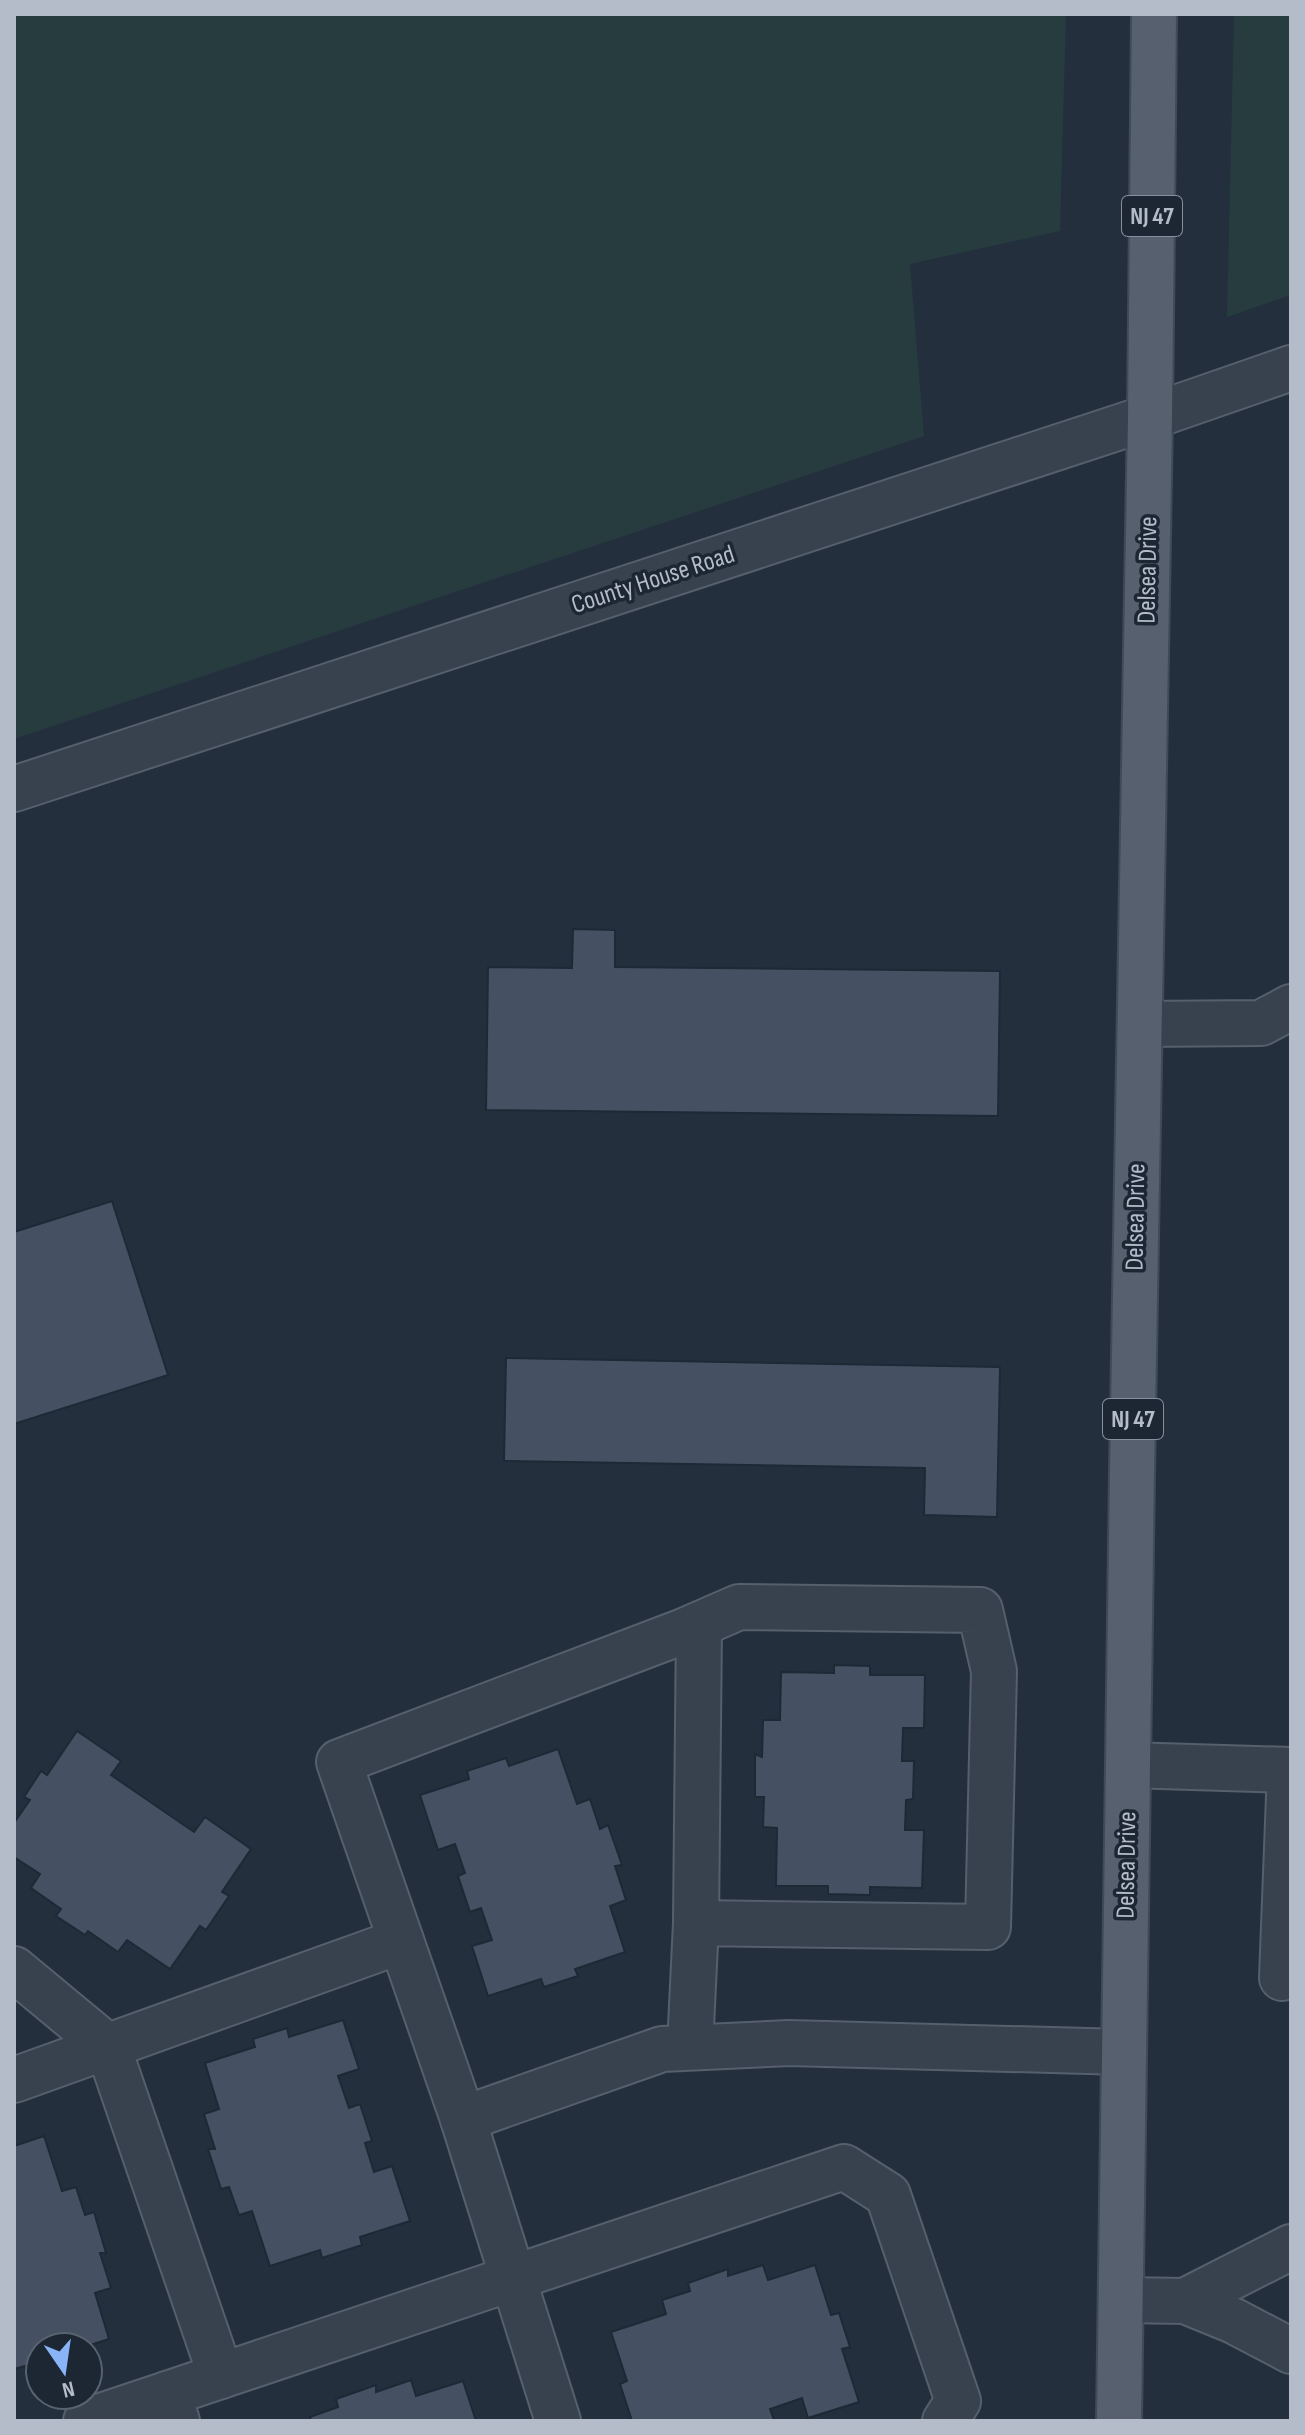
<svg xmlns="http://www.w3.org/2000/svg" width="1305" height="2435" font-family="'Sofia Sans Condensed',sans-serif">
<rect width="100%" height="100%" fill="#242f3e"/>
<g fill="#263c3f">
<polygon points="14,14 1066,14 1060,231 910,264 924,436 14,739"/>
<polygon points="1234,14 1291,14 1291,295 1227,317"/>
</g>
<g fill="#455162" stroke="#1f2835" stroke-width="2">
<polygon points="573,929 615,930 615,967 1000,971 998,1116 486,1110 488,967 572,968"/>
<polygon points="112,1201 168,1375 14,1424 14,1232"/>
<polygon points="506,1358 1000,1367 997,1517 924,1515 925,1468 504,1461"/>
<polygon points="834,1665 870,1666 870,1675 925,1675 924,1728 903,1728 902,1761 914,1761 913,1799 906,1800 905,1830 924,1830 922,1888 870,1887 870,1895 828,1894 828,1886 776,1886 777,1828 763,1827 764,1797 755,1797 755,1754 762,1757 763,1720 780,1720 781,1672 834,1673"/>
<polygon points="77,1731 121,1761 111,1775 194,1832 205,1817 251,1849 222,1892 229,1896 206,1930 200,1926 170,1969 127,1940 118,1952 88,1931 85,1935 56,1916 61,1909 31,1888 40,1874 14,1857 14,1823 30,1800 24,1797 41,1771 47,1775"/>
<polygon points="558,1749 577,1804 590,1799 600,1829 608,1825 622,1865 615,1866 626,1900 610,1906 625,1952 575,1969 578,1976 544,1987 541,1979 488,1996 472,1946 492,1940 481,1908 470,1912 458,1876 465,1873 455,1844 438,1850 420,1795 469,1779 467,1771 506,1758 509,1766"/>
<polygon points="343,2020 359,2069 338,2076 349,2108 360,2104 372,2141 365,2143 374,2172 392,2166 410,2221 360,2237 362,2245 322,2258 320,2250 270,2266 252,2211 239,2215 229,2187 221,2189 208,2149 215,2149 204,2114 219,2109 205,2063 255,2047 253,2039 287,2028 289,2037"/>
<polygon points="44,2136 62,2191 76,2187 85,2215 94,2212 106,2253 100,2253 111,2288 95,2293 109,2339 84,2347 40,2347 40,2370 27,2374 25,2366 14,2369 14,2146"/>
<polygon points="763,2265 768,2280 815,2265 831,2315 839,2313 850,2347 842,2349 859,2402 808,2418 802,2398 770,2409 774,2420 771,2421 632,2421 620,2384 627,2381 611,2332 666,2314 662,2300 690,2291 688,2283 728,2269 728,2276"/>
<polygon points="411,2380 416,2396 463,2381 476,2421 311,2421 310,2417 338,2407 336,2399 376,2385 376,2392"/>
</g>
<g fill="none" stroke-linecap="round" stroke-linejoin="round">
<g stroke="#565f6c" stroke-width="48">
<g id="minor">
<polyline points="14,789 1150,417 1291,368"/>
<polyline points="1140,1024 1261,1023 1291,1007"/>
<polyline points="1128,1765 1291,1770"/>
<polyline points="696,1923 699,1625"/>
<polyline points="14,1969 108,2047 221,2376"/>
<polyline points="1282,1978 1290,1770"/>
<polyline points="690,2047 696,1923 988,1927 994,1671 980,1610 739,1607 684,1631 339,1762 463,2119 662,2049 789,2043 1124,2052"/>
<polyline points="14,2080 401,1941"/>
<polyline points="463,2119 558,2421"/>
<polyline points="1121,2300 1185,2301 1234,2321 1291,2351"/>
<polyline points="1185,2301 1291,2247"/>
<polyline points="167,2394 844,2167 888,2195 958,2401 945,2421"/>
<polyline points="86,2421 167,2394 177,2421"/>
</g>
</g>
<g stroke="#414a57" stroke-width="48">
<polyline id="major" points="1119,2421 1132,1473 1150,417 1154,14"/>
</g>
<use href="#minor" stroke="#38414e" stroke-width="44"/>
<use href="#major" stroke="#56606e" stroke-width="44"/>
</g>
<g text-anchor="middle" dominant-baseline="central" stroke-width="7" stroke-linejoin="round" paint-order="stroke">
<g fill="#1d2633" stroke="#878f9c" stroke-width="2">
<rect x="1122" y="196" width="60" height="40" rx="6"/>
<rect x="1103" y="1399" width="60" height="40" rx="6"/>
</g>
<g font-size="24" font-weight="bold" fill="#b4bcc9">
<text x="1152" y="216">NJ 47</text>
<text x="1133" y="1419">NJ 47</text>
</g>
<g font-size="26" fill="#b4bcc9" stroke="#1d2633">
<text transform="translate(1148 570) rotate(-89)">Delsea Drive</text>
<text transform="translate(653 580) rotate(-18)">County House Road</text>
<text transform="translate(1136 1217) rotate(-89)">Delsea Drive</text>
<text transform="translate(1127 1865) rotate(-89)">Delsea Drive</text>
</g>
</g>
<rect width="1305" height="2435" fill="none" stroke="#b4bcc9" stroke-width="32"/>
<g transform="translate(64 2371) rotate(167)"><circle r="38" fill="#1d2633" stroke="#59626f" stroke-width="2"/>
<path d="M0-6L14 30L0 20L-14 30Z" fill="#8ab4f8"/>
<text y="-12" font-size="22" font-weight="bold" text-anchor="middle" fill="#b4bcc9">N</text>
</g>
</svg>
